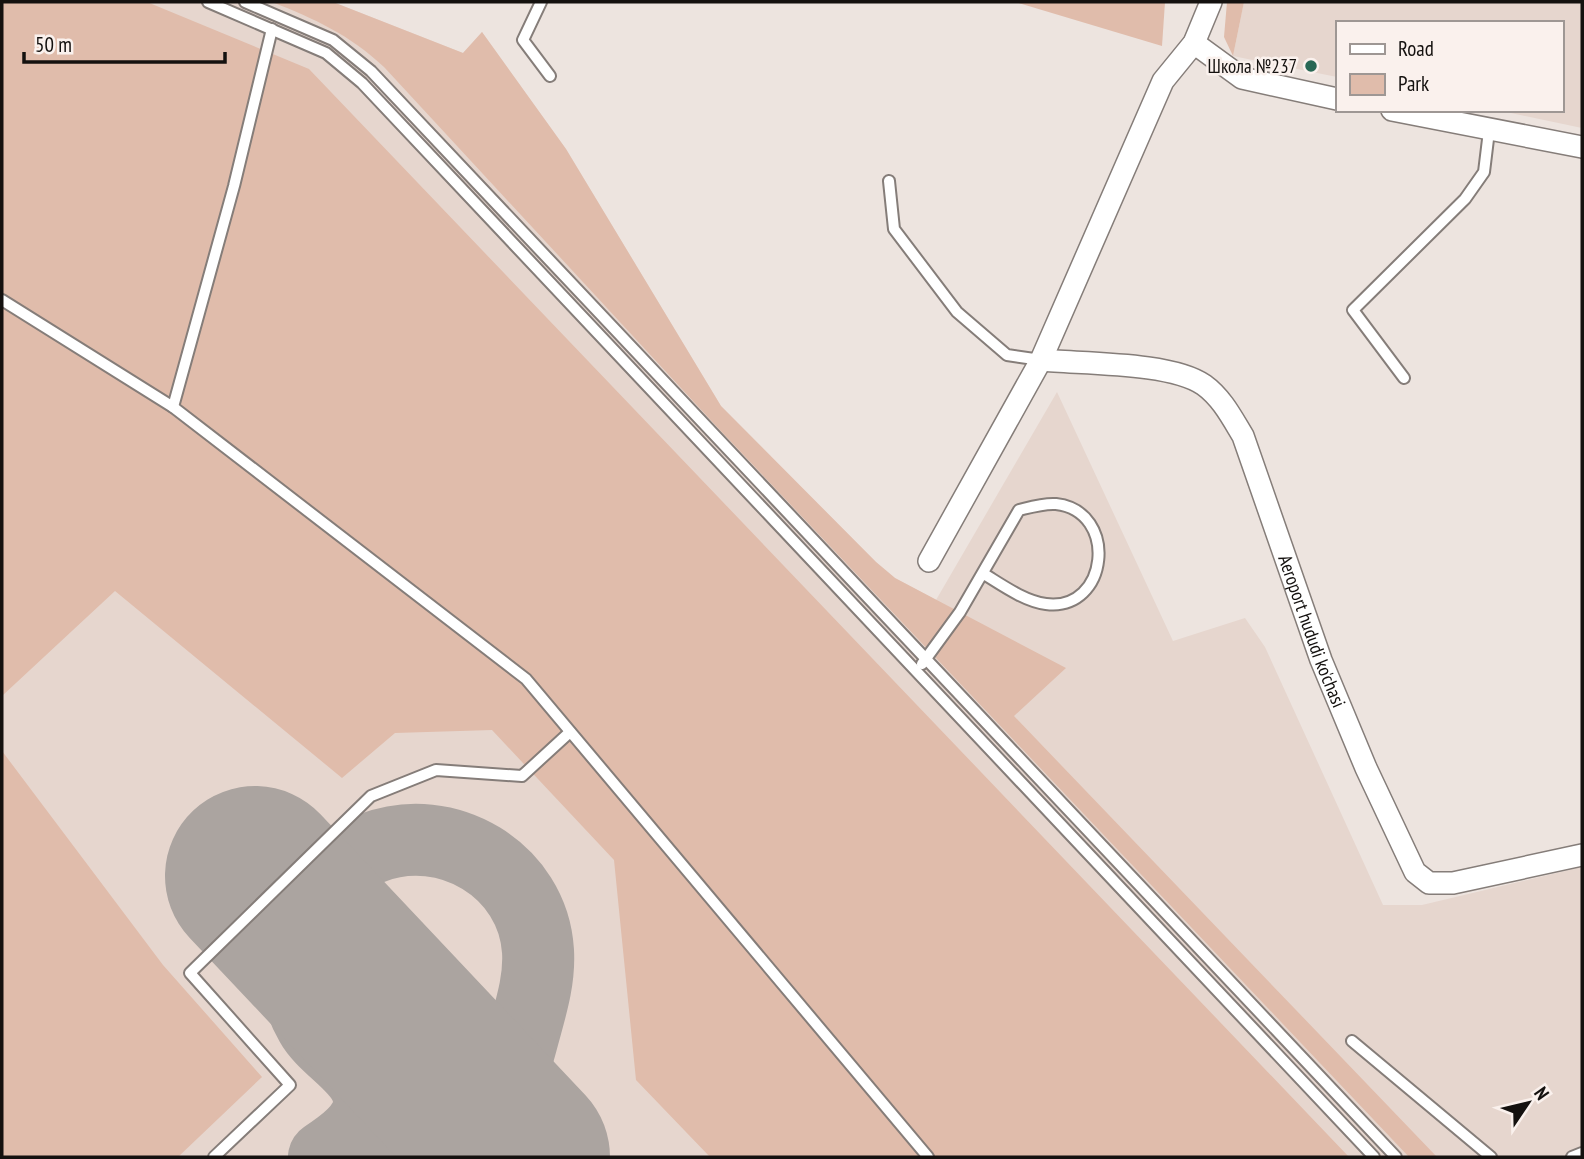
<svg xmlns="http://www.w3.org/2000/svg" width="1584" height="1159" font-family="'PT Sans Narrow',sans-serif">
<rect width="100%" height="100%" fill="#ede4df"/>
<g fill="#e6d6ce">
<polygon points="2,2 333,2 463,53 482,32 566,149 721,406 876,562 895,578 936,600 1057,392 1173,641 1245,618 1265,647 1383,905 1422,905 1582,867 1582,1157 2,1157"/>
<polygon points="1244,2 1582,2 1582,128 1497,110 1561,110 1561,23 1337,23 1337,77 1233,56"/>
</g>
<g fill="#e0bcab">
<polygon points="2,2 147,2 309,69 1349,1157 710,1157 636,1080 614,860 492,730 395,733 342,778 115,591 2,696"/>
<path d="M272,2H333L463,53L482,32L566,149L721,406L876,562L895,578L1066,668L1014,716L1437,1157H1409L718,428L384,67C350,35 315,19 272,2Z"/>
<polygon points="1015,2 1165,2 1162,46"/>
<polygon points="1227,2 1244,2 1233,56 1224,37"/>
<polygon points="2,751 163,965 262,1077 178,1157 2,1157"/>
</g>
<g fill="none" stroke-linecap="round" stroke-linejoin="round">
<g stroke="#aba4a0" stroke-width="72">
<polyline points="516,1063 518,1107 535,1157"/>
<path d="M324,1157C342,1145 369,1127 369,1102C369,1069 326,1051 311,1024C274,961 304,874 372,848C447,819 533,870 538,951C540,983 529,1013 521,1044C514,1070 506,1101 483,1118C463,1132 436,1134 413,1138"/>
</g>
<polyline stroke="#aba4a0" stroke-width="180" points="255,876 520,1157"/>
<g stroke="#857d79" stroke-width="14">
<g id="lane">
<polyline points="208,2 326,53 362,83 1374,1157"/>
<polyline points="245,2 333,40 371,71 1396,1157"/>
<polyline points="541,2 523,40 550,76"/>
<polyline points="889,181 894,229 957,312 1007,355 1041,360"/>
<polyline points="2,300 173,407 234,186 272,29"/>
<polyline points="1404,378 1353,310 1465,199 1484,172 1489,131"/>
<polyline points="173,407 526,679 928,1157"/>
<path d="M922,664L960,612L1019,510C1031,507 1044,503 1056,504C1119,511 1109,612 1046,604C1024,601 1002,585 984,574"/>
<polyline points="1352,1041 1491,1157"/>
<polyline points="214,1157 290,1085 190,973 371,796 436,770 522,776 570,732"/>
<polyline points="1572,1157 1582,1153"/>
</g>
</g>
<g stroke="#857d79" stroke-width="24">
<g id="street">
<polyline points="1194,43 1242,78 1337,99"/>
<polyline points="1392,110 1582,147"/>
<path id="s1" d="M1041,360C1083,364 1172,362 1204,385C1222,398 1232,418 1243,436L1321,660L1366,768L1415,872L1429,883H1453L1582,855"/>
<polyline points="929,561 1041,360 1163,81 1194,43 1211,2"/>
</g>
</g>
<use href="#lane" stroke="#fff" stroke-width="10"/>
<use href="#street" stroke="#fff" stroke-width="21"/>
</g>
<circle fill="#286754" stroke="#faf1ed" stroke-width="2.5" cx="1311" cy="66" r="7"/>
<g text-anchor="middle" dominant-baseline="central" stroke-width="5" stroke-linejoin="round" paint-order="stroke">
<g font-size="19" fill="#14110f" stroke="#faf1ed" text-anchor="end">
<text x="1297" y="66">Школа №237</text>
</g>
<g font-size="19" fill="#14110f" stroke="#faf1ed">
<text stroke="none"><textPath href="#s1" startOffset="438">Aeroport hududi ko'chasi</textPath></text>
</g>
</g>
<rect width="1584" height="1159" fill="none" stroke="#14110f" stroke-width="7"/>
<rect x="1336" y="21" width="228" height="91" fill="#faf1ed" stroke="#9e9794" stroke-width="2"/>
<rect x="1350" y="44" width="35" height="10" fill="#ffffff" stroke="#9e9794" stroke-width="2"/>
<text x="1398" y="56" font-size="21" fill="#14110f">Road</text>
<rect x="1350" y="74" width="35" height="21" fill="#e0bcab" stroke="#9e9794" stroke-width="2"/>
<text x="1398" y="91" font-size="21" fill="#14110f">Park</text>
<g transform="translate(1528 1103) rotate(55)" stroke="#faf1ed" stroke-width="5" paint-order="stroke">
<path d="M0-5L12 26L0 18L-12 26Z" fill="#14110f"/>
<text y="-10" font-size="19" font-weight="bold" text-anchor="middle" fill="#14110f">N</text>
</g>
<path d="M24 52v10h201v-10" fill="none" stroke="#14110f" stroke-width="3.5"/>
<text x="35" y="52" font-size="21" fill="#14110f" stroke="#faf1ed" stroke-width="5" paint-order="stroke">50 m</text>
</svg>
